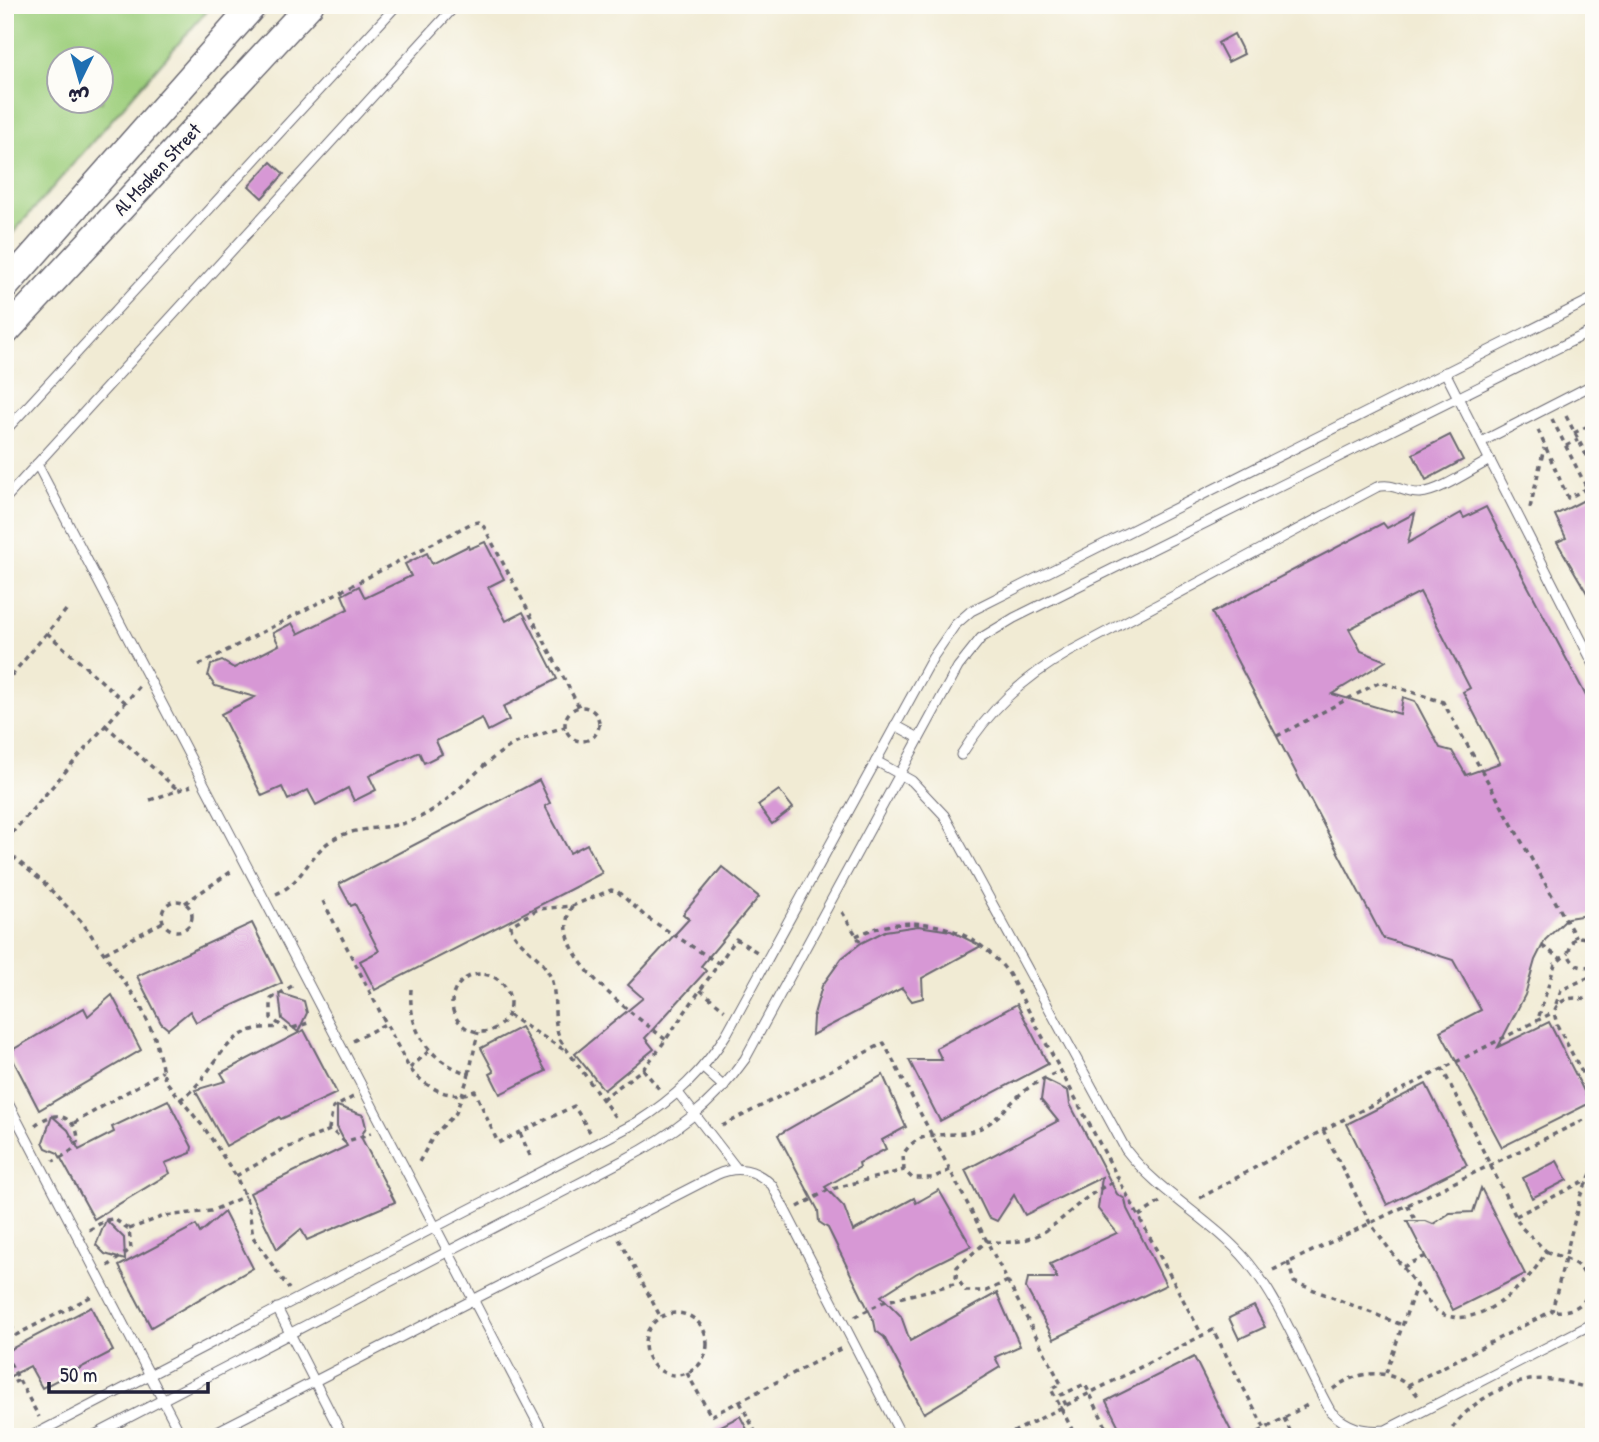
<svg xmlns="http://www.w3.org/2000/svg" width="1599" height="1442" font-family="'Patrick Hand','Playpen Sans Arabic',sans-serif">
<rect width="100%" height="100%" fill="#fdfcf7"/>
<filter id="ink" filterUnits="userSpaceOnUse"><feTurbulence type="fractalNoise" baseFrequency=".0143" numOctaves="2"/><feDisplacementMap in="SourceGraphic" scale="14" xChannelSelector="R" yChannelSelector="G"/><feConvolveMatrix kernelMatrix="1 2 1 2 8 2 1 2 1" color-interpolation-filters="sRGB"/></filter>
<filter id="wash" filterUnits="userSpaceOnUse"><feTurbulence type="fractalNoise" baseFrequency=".00686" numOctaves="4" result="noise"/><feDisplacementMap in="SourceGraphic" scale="28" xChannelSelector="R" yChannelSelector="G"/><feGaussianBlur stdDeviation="1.57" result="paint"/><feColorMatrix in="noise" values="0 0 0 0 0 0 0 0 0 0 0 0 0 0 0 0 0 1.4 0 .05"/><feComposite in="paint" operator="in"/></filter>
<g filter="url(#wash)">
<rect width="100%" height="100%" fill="#f1ebd4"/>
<path fill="#9ecf7d" stroke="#60785c" stroke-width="2" fill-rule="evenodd" d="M5,5H212L5,242ZM60,60H102V102H60Z"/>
<g id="blocks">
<g fill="#d798d5" fill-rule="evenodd">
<polygon points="1234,34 1244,54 1228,62 1218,43"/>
<polygon points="271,162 284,174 262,198 249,186"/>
<polygon points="1450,435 1463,460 1426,480 1413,454"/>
<polygon points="1594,495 1594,605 1557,542 1566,538 1555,515"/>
<path d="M1486,507L1594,711V914L1568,918L1545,940L1535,960L1525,995L1498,1047L1549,1022L1590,1103L1502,1147L1440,1031L1481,1010L1453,960L1383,938L1212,613L1383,523L1387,528L1415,513L1408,543L1461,513L1464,518ZM1420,592L1470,688L1463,692L1500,763L1466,775L1452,751L1440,748L1415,701L1403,697L1400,714L1332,694L1386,661L1361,651L1349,629Z"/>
<polygon points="485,542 504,579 488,587 506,621 523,612 557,679 503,707 509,720 488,731 482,718 436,741 442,754 424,763 419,752 369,776 376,790 354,801 348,788 316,805 308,790 288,800 282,787 262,796 221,714 255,697 215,686 208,676 211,665 222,661 234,668 279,645 273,633 292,623 298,634 348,609 342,595 359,586 365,598 411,576 405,564 427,553 432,564 468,546 469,549"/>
<polygon points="539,780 550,803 545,806 570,853 587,844 602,873 375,990 360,961 379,951 355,904 351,906 339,884"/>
<polygon points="779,790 793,808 772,824 758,805"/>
<polygon points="722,867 759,897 701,966 706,971 645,1038 654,1049 604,1090 575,1054 643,998 628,985 689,919 683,914"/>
<polygon points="252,923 282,983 196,1022 190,1011 168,1029 161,1023 137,976"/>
<polygon points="918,926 951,931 981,946 922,978 923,998 912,1001 902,988 812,1035 813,1018 822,986 842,958 861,943 885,931"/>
<polygon points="279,993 304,1001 307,1013 298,1032 282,1019"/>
<polygon points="112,995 141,1050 39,1110 9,1052 84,1008 88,1016"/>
<polygon points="1017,1004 1048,1064 940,1121 909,1060 942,1060 936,1048"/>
<polygon points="521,1027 546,1071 500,1094 490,1074 494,1072 481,1048"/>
<polygon points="304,1030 337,1093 281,1119 279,1117 226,1146 195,1090 226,1081 221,1073"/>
<polygon points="883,1075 906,1127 882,1140 886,1149 859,1163 860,1167 825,1187 844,1207 853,1231 914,1198 916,1203 939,1190 971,1246 917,1273 881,1296 901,1316 910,1341 997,1293 1020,1346 995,1357 1000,1367 924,1413 884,1337 876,1331 874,1321 828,1228 819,1222 818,1210 778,1135"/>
<polygon points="1044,1079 1068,1091 1070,1104 1117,1194 1125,1199 1127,1209 1166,1285 1054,1339 1026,1288 1028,1278 1057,1278 1050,1264 1117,1233 1098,1209 1102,1177 1025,1215 1014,1195 997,1221 988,1217 965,1170 1058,1121 1041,1100"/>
<polygon points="1426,1084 1467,1165 1387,1205 1347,1124"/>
<polygon points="168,1100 192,1147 191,1153 165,1163 170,1173 94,1219 58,1153 46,1148 43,1142 52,1116 68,1130 79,1150 114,1132 112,1127"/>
<polygon points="337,1106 363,1115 366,1127 361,1137 395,1202 307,1240 301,1229 277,1249 250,1193 347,1146 337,1127"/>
<polygon points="1557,1161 1567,1180 1532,1198 1523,1178"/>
<polygon points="1481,1188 1525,1274 1453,1310 1407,1221 1426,1221 1433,1224 1450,1213 1473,1212"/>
<polygon points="224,1212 253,1268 151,1327 119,1266 196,1225 200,1233"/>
<polygon points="106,1220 124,1238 125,1260 105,1254 96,1245"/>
<polygon points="1254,1306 1265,1327 1239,1339 1229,1318"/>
<polygon points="91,1307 113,1351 42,1388 30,1366 5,1379 5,1352"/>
<polygon points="1194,1357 1234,1437 1124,1437 1106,1401"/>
<polygon points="740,1416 751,1437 700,1437"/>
</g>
</g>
</g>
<g filter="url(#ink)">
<use href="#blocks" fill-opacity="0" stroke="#6a6871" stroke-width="2"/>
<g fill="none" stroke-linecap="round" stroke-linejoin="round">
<g stroke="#6a6871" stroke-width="11">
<g id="lane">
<polyline points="1445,372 1594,665"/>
<polyline points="5,431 397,5"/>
<polyline points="1481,442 1594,384"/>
<polyline points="37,464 545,1437"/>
<polyline points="5,499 456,5"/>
<polyline points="895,725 917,737"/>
<path d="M961,755C989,710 1023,678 1069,652L1377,487C1394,482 1404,494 1420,493C1439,492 1472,469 1490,460"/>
<path d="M876,761L912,781L944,815L1126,1150C1160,1194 1212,1219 1248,1262C1284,1306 1303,1363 1331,1412C1348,1428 1363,1432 1386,1430L1594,1323"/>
<polyline points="703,1068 724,1087"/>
<polyline points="679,1094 737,1169"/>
<polyline points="5,1097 182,1437"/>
<polyline points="277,1308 343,1437"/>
<path d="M30,1437L636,1123C675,1098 703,1072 727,1033L933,657L955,625L971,611L1594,298"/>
<path d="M91,1437L622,1161C672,1135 712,1106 745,1059L958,667L981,638L1014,618L1594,330"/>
<path d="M206,1437L716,1175C738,1165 755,1169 772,1185L902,1437"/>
</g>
</g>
<g stroke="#6a6871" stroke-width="29">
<g id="secondary">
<polyline points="5,287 254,5"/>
<polyline points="5,333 310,5"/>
</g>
</g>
<g stroke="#6a6871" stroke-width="3.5" stroke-dasharray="5 5" stroke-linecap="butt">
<polyline points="1566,416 1594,470"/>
<polyline points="1552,419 1587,488"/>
<polyline points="1538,430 1568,498 1594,485"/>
<polyline points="1574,433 1594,423"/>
<polyline points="1566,446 1578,440"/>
<polyline points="1530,508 1544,448"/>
<polyline points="47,633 125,702"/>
<polyline points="199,665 472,523 479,522 484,527 579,707"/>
<polyline points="5,683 67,609"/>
<circle cx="582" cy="724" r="17"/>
<polyline points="105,725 179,791"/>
<polyline points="1277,736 1380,682 1443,702 1576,938"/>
<polyline points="150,800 191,786"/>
<polyline points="5,841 139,687"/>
<polyline points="5,850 44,883 82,922 139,1003 155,1038 165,1080 205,1129 236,1176 248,1204 253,1237 289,1289"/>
<path d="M276,894C302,883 307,858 329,842C353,825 384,831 411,821C451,806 474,768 509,747C526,737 546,733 565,727"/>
<path d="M323,901L409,1068C427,1088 448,1101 475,1091L498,1143L574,1106L590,1132"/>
<circle cx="177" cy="916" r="15"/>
<polyline points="185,903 232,871"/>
<path d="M572,906C544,953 634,1014 666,1040"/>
<polyline points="842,912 861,943"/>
<path d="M856,936C913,910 972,924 1009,974L1202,1335"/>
<path d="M1594,939L1579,937L1573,940L1568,953C1572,965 1582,971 1594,964"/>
<polyline points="1542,946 1560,958"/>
<polyline points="105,953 163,922"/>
<circle cx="481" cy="1003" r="29"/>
<polyline points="292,986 271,999 271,1018 287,1030 311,1022"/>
<path d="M411,989C408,1031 429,1061 469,1074L456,1113L434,1135L419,1162"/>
<polyline points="700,990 725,1010"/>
<polyline points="1556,1004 1561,990 1594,975"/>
<path d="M1594,1004C1581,995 1560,995 1554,1012L1557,1025L1594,1095"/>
<polyline points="508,1015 566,1051"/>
<polyline points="1539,1016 1555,964 1568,953"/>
<polyline points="353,1041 385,1024"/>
<polyline points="410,1068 429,1051"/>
<polyline points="643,1069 659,1089"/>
<polyline points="469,1074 478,1032"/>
<polyline points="353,1097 333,1108 329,1128 345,1142 371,1133"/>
<polyline points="602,1099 643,1069 657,1052 736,939 757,952"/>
<path d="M180,1100C220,1072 221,1022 280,1028"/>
<path d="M615,1117L562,1043C549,1020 561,994 547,970C539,955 510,939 511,925L538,909L572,906L611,890L617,891L646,917L718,963"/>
<polyline points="74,1123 163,1071"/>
<path d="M35,1125C41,1121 48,1116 56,1116C72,1116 85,1136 73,1149C68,1154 60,1158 53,1161"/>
<polyline points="722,1126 884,1043 1061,1384 1051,1389 1076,1437"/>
<path d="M1323,1130L1370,1223L1433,1308C1469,1340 1531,1284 1546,1251L1521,1227L1442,1068"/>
<polyline points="520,1133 532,1160"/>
<path d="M950,1170L932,1178H912L904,1170L903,1155C919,1125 950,1140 976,1130C996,1123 1007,1105 1023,1092C1034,1083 1047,1077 1061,1071"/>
<polyline points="236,1176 282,1150 330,1130"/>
<polyline points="1200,1198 1323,1130 1554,1012"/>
<polyline points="1407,1205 1417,1223"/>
<polyline points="798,1207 828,1190 904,1170"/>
<polyline points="1139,1216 1160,1202"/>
<polyline points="1516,1216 1584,1181"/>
<polyline points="129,1229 164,1216 211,1211 245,1196"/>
<polyline points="89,1230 106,1220 114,1219 129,1229 131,1249 108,1266"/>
<polyline points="619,1239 660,1316"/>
<path d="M1546,1251C1557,1256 1572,1259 1581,1269C1599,1294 1581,1314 1552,1311"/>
<polyline points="1288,1262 1294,1282 1402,1325"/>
<polyline points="1403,1267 1426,1256"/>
<polyline points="1273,1270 1594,1115"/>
<path d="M1008,1281L986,1291H966L956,1277L957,1267L987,1241C1056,1251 1062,1201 1119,1180"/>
<circle cx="676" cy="1344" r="31"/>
<polyline points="855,1317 883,1302 958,1283"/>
<polyline points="5,1320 8,1319 16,1335 94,1295"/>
<polyline points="5,1354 39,1417"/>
<polyline points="687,1373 711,1416 842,1348"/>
<polyline points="1386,1373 1416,1286"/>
<polyline points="1408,1385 1552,1311 1581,1194 1594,1168"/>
<polyline points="5,1387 19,1380"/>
<path d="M1333,1389C1360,1368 1396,1367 1418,1396"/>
<polyline points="740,1402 758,1437"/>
<polyline points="1066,1405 1061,1395 1085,1384 1111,1437"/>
<polyline points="1284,1418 1293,1437"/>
<polyline points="1004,1437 1213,1330 1265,1429"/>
<polyline points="1250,1437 1309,1404"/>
<path d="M1448,1437C1459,1409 1500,1385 1530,1380C1551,1377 1574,1384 1594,1390"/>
<polyline points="1579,1437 1594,1422"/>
</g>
<use href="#lane" stroke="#fff" stroke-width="9"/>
<use href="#secondary" stroke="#fff" stroke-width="26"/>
</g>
</g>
<g text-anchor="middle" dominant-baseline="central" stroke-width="5" stroke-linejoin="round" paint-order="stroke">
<g font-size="19" fill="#22223b" stroke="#fdfcf7">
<text transform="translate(157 169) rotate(-47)">Al Msaken Street</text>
</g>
</g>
<rect width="1599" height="1442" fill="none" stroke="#fdfcf7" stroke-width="28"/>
<g transform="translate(80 80) rotate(185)"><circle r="33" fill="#fdfcf7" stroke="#a5a5ac" stroke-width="2"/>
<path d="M0-5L12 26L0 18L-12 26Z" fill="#1f6fb2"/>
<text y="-10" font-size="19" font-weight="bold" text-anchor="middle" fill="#22223b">ش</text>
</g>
<path d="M49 1382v10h159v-10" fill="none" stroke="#22223b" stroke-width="3.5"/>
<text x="60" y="1382" font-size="21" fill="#22223b" stroke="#fdfcf7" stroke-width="5" paint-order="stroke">50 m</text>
</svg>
